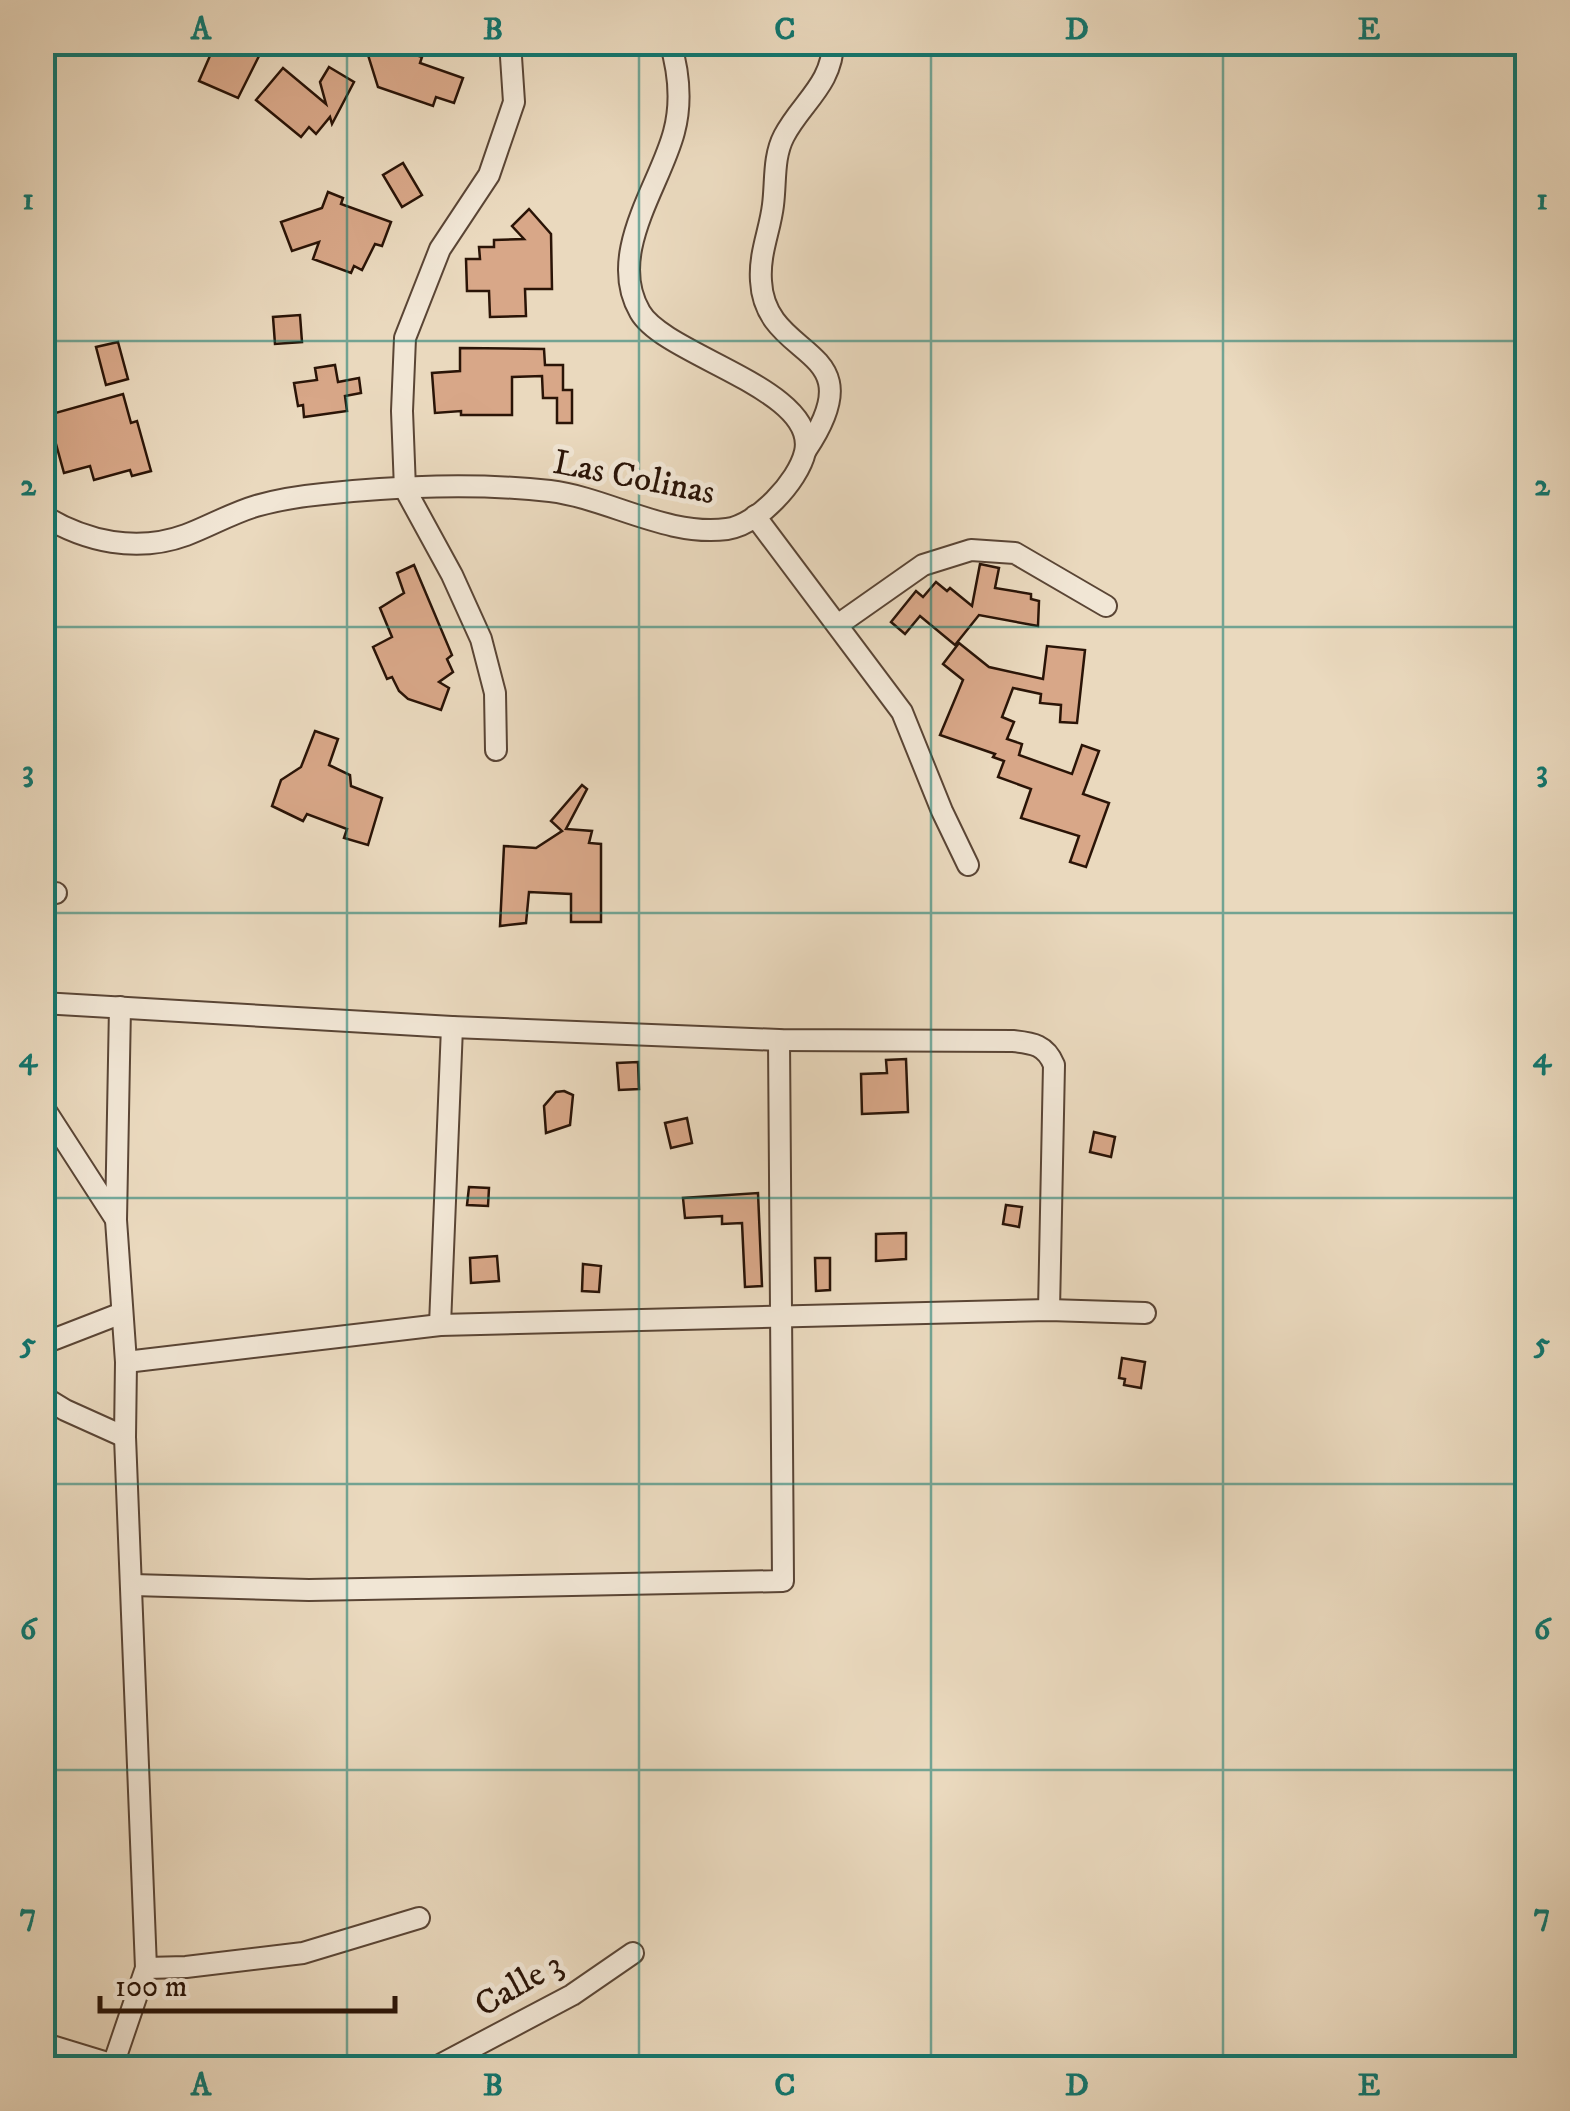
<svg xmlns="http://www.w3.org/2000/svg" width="1570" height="2111" font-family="'IM FELL DW Pica',serif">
<rect width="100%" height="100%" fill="#ead9be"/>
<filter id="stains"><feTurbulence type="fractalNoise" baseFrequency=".002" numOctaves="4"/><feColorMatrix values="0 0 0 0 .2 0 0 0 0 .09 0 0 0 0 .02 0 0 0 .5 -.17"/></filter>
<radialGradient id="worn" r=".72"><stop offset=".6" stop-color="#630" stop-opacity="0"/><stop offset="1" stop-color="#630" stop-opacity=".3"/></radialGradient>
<g fill="#d8a788" stroke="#2a1407" stroke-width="2.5">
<polygon points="216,42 266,42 238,98 199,81"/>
<polygon points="364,42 404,42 407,52 422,57 420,63 463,78 454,103 436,97 433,106 378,87"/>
<polygon points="329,67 354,82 332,124 330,117 316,134 309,127 301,137 256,100 283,68 326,104 320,82"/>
<polygon points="403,163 422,195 402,207 383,175"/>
<polygon points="328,192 343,198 341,204 391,222 382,246 375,244 362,270 354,266 351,273 313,259 319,242 292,251 281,222 322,208"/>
<polygon points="529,209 551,234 552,289 525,289 526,316 490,317 489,291 467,291 466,259 480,259 479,247 494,247 494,240 524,239 512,226"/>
<polygon points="300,315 302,342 275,344 273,317"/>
<polygon points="118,342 128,379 106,385 96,347"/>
<polygon points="460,348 544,349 545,365 563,365 563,390 572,390 572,423 557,423 557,398 543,398 542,376 512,377 512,415 461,415 461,411 435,413 432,373 460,371"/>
<polygon points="335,365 338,382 359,378 361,393 345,396 347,411 304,417 303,405 298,406 294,383 317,380 315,368"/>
<polygon points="123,394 131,423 137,421 151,471 132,476 130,470 94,480 90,466 64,473 48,415"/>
<polygon points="980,564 999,568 995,588 1031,594 1031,599 1039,601 1038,626 979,615 955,645 920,616 905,634 891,622 916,591 923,597 936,582 947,591 950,588 972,606"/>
<polygon points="414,565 452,655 447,659 453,672 439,682 449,688 441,710 408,699 399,691 392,677 387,679 373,647 392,637 380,608 404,593 397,573"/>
<polygon points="959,643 989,667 1043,679 1047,646 1085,650 1077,723 1060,722 1061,705 1040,703 1041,694 1013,688 1002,717 1014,722 1007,739 1022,744 1019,755 1072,774 1082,745 1099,751 1083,794 1109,803 1086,867 1070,862 1079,836 1021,818 1031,789 998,777 1004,761 993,757 995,754 940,735 963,680 943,664"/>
<polygon points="315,731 338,739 329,765 350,775 351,786 382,798 368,845 344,838 347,829 307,814 303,821 272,806 281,780 301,767"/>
<polygon points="582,785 587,789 566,829 592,831 589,843 601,844 601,922 571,922 571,894 529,892 526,923 500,926 504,846 536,848 562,831 551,821"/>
<polygon points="906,1059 908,1112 862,1114 861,1074 887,1073 886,1060"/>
<polygon points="638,1062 639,1089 619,1090 617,1063"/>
<polygon points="564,1091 573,1095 570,1125 546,1133 544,1106 556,1092"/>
<polygon points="687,1118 692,1143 671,1148 665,1123"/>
<polygon points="1094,1132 1115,1137 1111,1157 1090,1152"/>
<polygon points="469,1187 489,1188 488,1206 467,1205"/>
<polygon points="758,1193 762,1286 745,1287 742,1223 722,1224 722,1216 685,1218 683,1198"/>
<polygon points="1006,1205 1022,1207 1019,1227 1003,1224"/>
<polygon points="906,1233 906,1259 876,1261 876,1234"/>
<polygon points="497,1256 499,1281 471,1283 470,1258"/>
<polygon points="815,1258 830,1258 830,1290 816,1291"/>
<polygon points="583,1264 601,1266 599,1292 582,1291"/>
<polygon points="1122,1358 1145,1362 1141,1388 1124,1385 1125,1379 1119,1378"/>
</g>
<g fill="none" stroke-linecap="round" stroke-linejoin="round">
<g stroke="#5a4535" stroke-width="24">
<g id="minor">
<path d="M806,450C878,343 765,363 761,281C759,253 770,231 773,205C776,182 773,157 784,136C801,103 833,84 833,42"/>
<path d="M42,515C86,542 137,553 186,535C210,526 232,513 256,506C277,500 302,496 323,494C394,486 479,483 550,491C608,498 667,537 727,529C757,525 798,482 805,452C819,389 665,356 640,312C606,254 660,186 674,132C682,102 679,72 670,42"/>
<polyline points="755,516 902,712 942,811 968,865"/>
<polyline points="839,624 923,565 971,550 1015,553 1106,606"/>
<polyline points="496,750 495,693 481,639 452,575 405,489 402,411 405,338 440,249 489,175 514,102 510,42"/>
<polyline points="42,894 56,893"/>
<path d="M42,1003L452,1027L779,1040L1013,1041C1033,1043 1046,1045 1054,1065L1049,1310"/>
<polyline points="42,1105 115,1218"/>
<polyline points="440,1325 452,1027"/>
<polyline points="42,1344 122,1313"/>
<polyline points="126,1362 440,1325 1049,1310 1145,1313"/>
<polyline points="42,1396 65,1410 125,1437"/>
<polyline points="133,1585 309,1590 783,1581 779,1040"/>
<polyline points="146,1968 186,1967 303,1953 419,1918"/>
<polyline points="42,2043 114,2065"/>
<polyline points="112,2068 146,1968 125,1437 126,1362 116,1220 120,1007"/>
<polyline points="434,2068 572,1995 633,1953"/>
</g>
</g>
<use href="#minor" stroke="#f1e6d5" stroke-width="20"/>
</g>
<path fill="none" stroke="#0f766e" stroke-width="2.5" stroke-opacity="0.55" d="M347,42V2068M639,42V2068M931,42V2068M1223,42V2068M42,341H1528M42,627H1528M42,913H1528M42,1198H1528M42,1484H1528M42,1770H1528"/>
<g text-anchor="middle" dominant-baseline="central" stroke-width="10" stroke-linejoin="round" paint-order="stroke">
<g font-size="35" fill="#2a1407" stroke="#f1e6d5">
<text transform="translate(634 478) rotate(11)">Las Colinas</text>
<text transform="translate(519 1985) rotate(-30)">Calle 3</text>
</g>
</g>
<rect width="1570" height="2111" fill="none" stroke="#ead9be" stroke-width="110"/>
<path d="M100 1996v15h295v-15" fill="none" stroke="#2a1407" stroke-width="5"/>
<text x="115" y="1996" font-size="30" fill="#2a1407" stroke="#f1e6d5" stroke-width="8" paint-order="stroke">100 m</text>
<rect x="55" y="55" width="1460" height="2001" fill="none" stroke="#0f766e" stroke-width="4"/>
<g font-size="32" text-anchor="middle" font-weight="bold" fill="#0f766e">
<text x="201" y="39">A</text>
<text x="493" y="39">B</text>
<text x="785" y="39">C</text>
<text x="1077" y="39">D</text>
<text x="1369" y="39">E</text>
<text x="28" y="209">1</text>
<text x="1542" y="209">1</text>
<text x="28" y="495">2</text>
<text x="1542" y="495">2</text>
<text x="28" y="781">3</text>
<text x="1542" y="781">3</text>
<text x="28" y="1067">4</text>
<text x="1542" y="1067">4</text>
<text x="28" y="1353">5</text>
<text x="1542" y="1353">5</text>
<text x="28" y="1639">6</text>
<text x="1542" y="1639">6</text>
<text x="28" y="1924">7</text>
<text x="1542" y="1924">7</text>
<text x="201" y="2095">A</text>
<text x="493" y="2095">B</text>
<text x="785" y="2095">C</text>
<text x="1077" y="2095">D</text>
<text x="1369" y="2095">E</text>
</g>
<rect width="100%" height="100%" filter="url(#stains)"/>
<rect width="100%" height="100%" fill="url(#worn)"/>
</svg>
